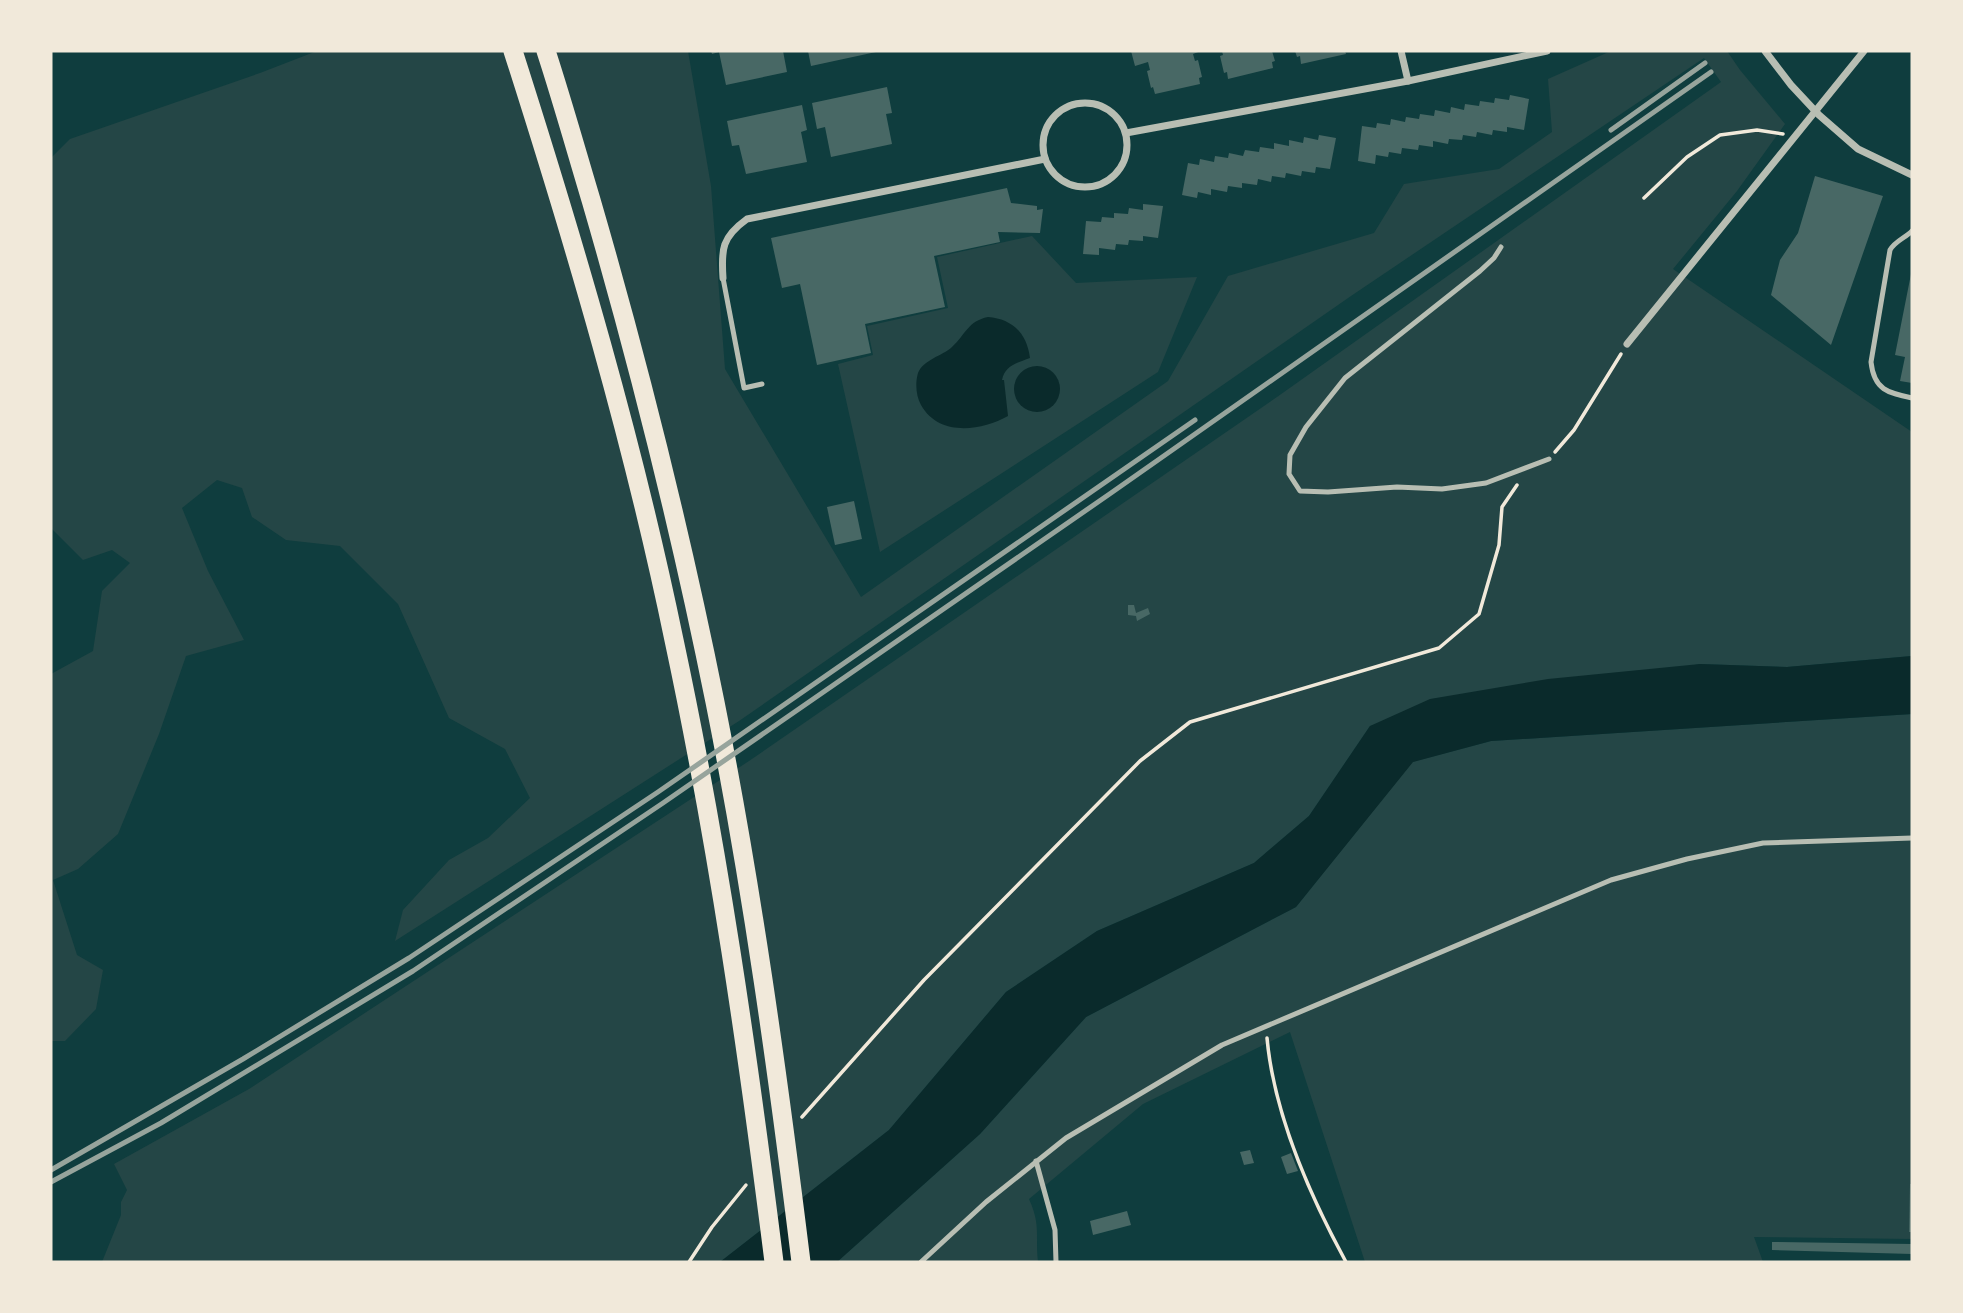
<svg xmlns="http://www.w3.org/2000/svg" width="1963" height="1313" font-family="'Roboto Serif',serif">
<rect width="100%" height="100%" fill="#0f3d3e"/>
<g fill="#244646">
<polygon points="317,51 688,51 711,186 725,369 861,597 1168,381 1228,276 1374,233 1404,184 1499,169 1552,132 1548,79 1611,51 1727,51 1740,70 1785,124 1737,191 1673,269 1912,432 1912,656 1787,667 1700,664 1370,726 1309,816 1254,863 1097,931 1006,992 889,1130 720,1262 102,1262 121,1215 121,1202 127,1190 114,1164 249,1089 749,761 1277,397 1721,82 1704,58 1351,296 739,721 395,941 403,910 449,860 488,838 530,798 505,749 449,718 398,604 340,546 286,540 252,517 242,488 217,480 182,508 208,571 244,640 186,656 159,734 118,834 78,869 53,880 77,955 103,970 96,1009 65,1041 51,1041 51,674 93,651 102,591 130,563 112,550 83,560 51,528 51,158 70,139 260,73"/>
<polygon points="1032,236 1076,283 1197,277 1158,372 880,552 838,364 873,355 867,326 948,308 937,257"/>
<path d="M1912,714V1239L1754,1237L1763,1262H1365L1290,1032L1143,1104L1029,1199C1041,1225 1035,1236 1038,1262H837L980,1134L1086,1017L1296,907L1412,762L1491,741Z"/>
</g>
<g fill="#0a2a2b">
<path d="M988,317C1013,319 1027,334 1030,358C1017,363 1005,365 1002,380H1004L1008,416C981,431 939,437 921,405C916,396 915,383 918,373C923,360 942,356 952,347C966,334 968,321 988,317Z"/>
<circle cx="1037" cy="389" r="23"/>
<polygon points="1912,656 1912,714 1491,741 1413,762 1296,907 1086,1017 980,1134 837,1262 720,1262 889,1130 1006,992 1097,931 1254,863 1309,816 1370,726 1430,699 1548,679 1700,664 1787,667"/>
</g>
<g fill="#486865">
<polygon points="711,51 783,51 787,72 726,85 719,52 712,54"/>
<polygon points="808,51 876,51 876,52 811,66"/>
<polygon points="1131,51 1201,51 1193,54 1195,61 1198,60 1202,77 1199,78 1200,84 1155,94 1153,87 1151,88 1147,71 1150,70 1148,62 1135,66"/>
<polygon points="1222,51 1272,51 1275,61 1272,62 1273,68 1228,79 1227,72 1224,73 1220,56 1223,55"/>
<polygon points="1295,51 1345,51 1346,54 1301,64 1300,56 1297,57"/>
<polygon points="887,87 892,113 886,114 892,144 831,157 825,127 817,129 812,103"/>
<polygon points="1510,95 1529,99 1524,130 1507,127 1507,132 1493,130 1492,135 1477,132 1476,137 1463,135 1462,140 1449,139 1448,144 1433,141 1433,147 1419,145 1418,150 1402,148 1401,154 1389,152 1388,157 1376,155 1375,164 1358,161 1362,126 1376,128 1377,123 1390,125 1391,119 1405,122 1406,117 1419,119 1420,114 1434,116 1435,110 1450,113 1451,107 1464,110 1465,104 1479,106 1480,101 1494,103 1495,98 1509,100"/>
<polygon points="802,105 807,130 801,132 807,162 746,174 739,145 732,146 727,121"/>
<polygon points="1319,135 1336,138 1330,169 1316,167 1315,173 1302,171 1301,176 1286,173 1285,178 1272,176 1271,182 1258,179 1257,185 1242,183 1242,188 1228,186 1227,192 1211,189 1211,195 1198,192 1197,198 1182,195 1188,163 1199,165 1200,159 1214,162 1215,156 1228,158 1229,153 1243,156 1245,150 1259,152 1260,147 1274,149 1274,143 1289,146 1289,140 1303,143 1304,137 1318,140"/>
<polygon points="1815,176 1883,196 1831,345 1771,295 1780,260 1798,233"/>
<polygon points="1007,188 1011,203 1037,206 1037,210 1043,209 1040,233 998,232 1000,242 934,256 945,307 865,324 871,353 817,365 800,284 782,288 771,238"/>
<polygon points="1143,204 1163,206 1158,238 1143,236 1143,241 1129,240 1128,245 1116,244 1115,250 1099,248 1099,255 1083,254 1086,221 1101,222 1102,217 1114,218 1114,213 1128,214 1129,208 1143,210"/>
<polygon points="1911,274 1912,274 1912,383 1900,381 1905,357 1895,355"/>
<polygon points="854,501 862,539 835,545 827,507"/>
<polygon points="1128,605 1134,605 1136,613 1148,608 1150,614 1137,621 1136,616 1128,615"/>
<polygon points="1250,1150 1254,1163 1244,1165 1240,1152"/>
<polygon points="1291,1153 1298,1171 1287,1174 1281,1157"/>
<polygon points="1910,1184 1912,1184 1912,1232 1909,1232"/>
<polygon points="1127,1211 1131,1225 1093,1235 1090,1221"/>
<polygon points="1772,1242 1912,1244 1912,1254 1772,1250"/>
</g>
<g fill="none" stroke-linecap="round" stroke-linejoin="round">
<g stroke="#f1e9da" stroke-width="3.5">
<polyline points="1644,198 1687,157 1720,135 1757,130 1783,134"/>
<polyline points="1555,452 1574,430 1621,354"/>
<path d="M1267,1038C1274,1115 1309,1194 1346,1262"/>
<polyline points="802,1117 924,980 1140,761 1190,722 1439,648 1479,614 1499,545 1502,507 1517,485"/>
<polyline points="689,1262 712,1227 746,1185"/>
</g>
<g stroke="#b8beb3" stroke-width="5">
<path d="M1912,231C1905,238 1895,241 1890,250L1871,362C1874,390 1888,393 1912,398"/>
<polyline points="1501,247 1494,258 1480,271 1345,378 1306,427 1290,455 1289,474 1300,491 1328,492 1397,487 1442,489 1486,483 1549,459"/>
<polyline points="723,278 744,388 762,384"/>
<polyline points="1036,1161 1055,1230 1056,1262"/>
<polyline points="921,1262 986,1202 1066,1138 1222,1045 1611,880 1687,859 1763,843 1912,838"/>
</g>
<g stroke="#b8beb3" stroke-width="7">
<polyline points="1401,51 1408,81"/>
<polyline points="1765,51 1791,85 1819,115 1858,149 1912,175"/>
<circle cx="1085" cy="145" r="42"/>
<polyline points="1126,133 1408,81 1547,51"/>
<path d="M723,278C721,249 722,237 747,219L1045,159"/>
<polyline points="1627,344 1864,51"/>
</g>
<g stroke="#f1e9da" stroke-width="19">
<path d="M513,51C575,245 633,441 674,640C718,846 748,1054 774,1262"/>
<path d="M546,51C562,100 576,150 591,200C639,365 681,533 715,702C752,887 778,1075 801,1262"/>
</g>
<g stroke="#97a49c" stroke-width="5">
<polyline points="1611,130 1705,63"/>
<polyline points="51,1170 243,1059 409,958 658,792 1195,420"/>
<polyline points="51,1182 161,1123 413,971 663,803 1111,493 1711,72"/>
</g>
</g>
<rect width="1963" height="1313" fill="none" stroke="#f1e9da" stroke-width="105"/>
</svg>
